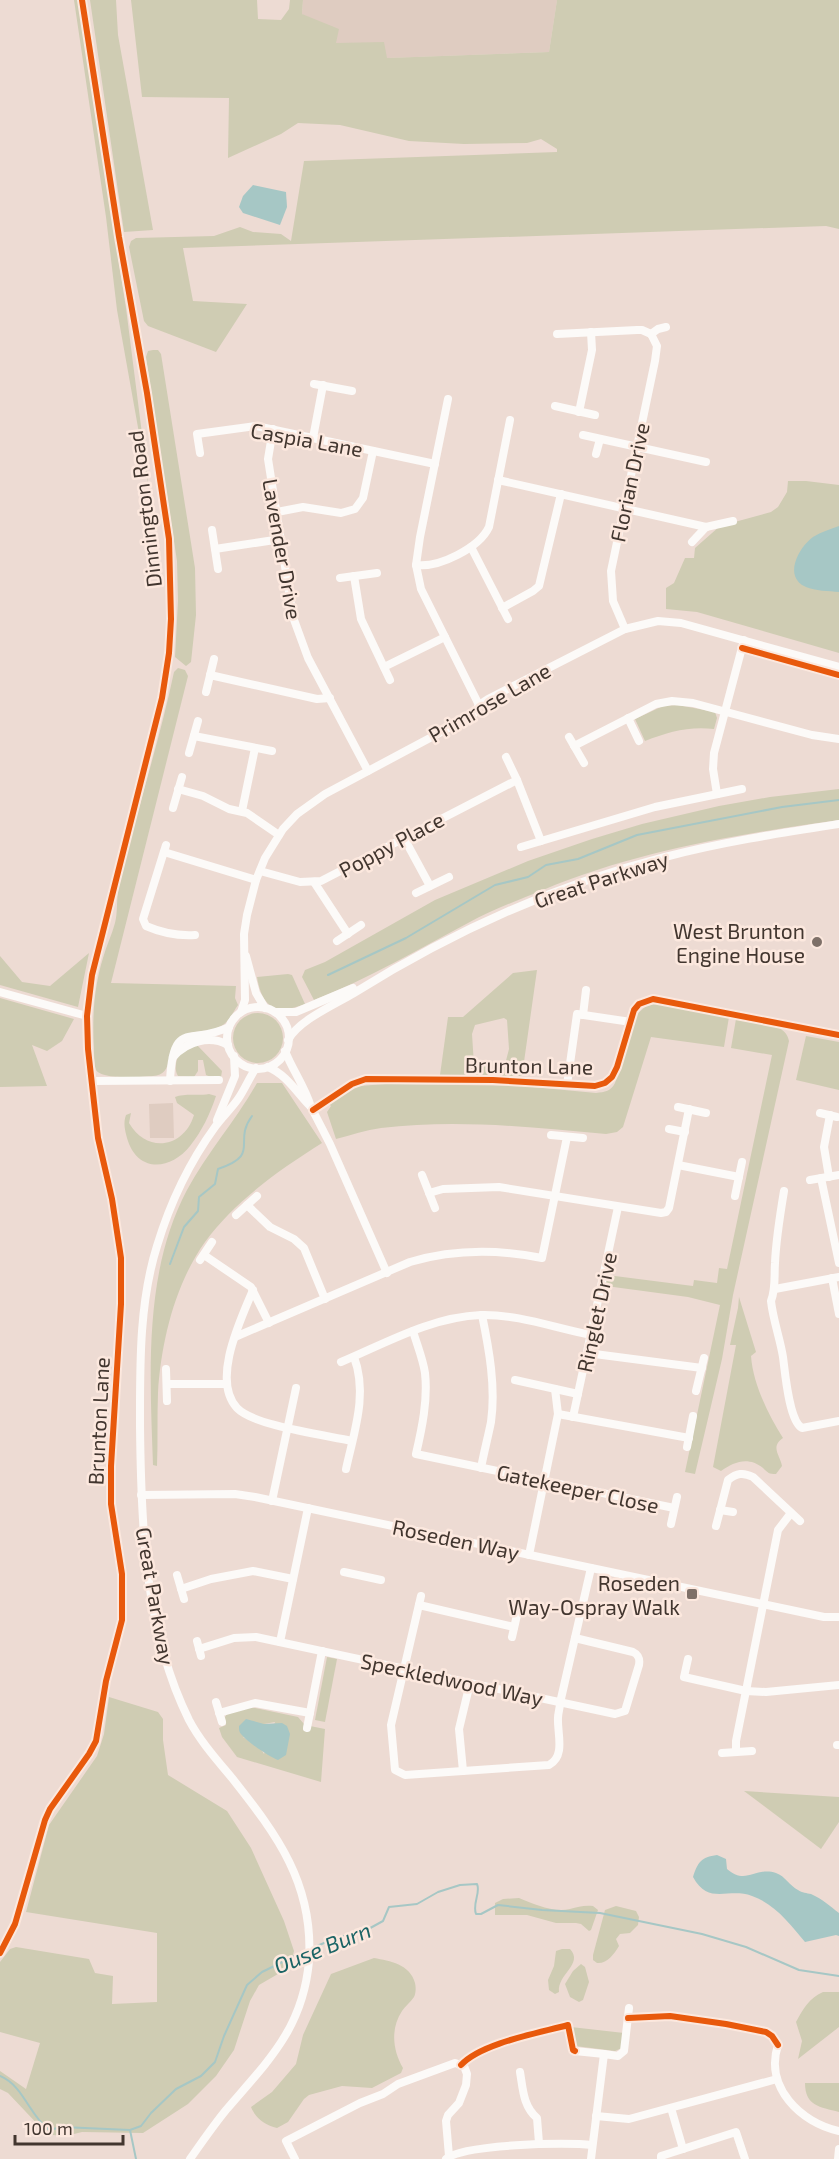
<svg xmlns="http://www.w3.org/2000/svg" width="839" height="2159" font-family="'Exo 2',sans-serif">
<rect width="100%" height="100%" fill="#eddbd3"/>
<g fill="#dfccc1">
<polygon points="303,0 557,0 549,52 387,58 335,43 302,14"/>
<polygon points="173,1103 174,1138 150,1138 149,1104"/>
</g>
<g fill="#cfccb3" fill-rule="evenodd">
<polygon points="74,0 78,0 126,308 149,489 117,310 106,217"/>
<polygon points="90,0 116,0 118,35 153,230 124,232"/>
<polygon points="131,0 257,0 258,19 281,20 289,9 290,0 303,0 302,14 339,29 336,43 384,42 387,58 549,52 557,0 839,0 839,229 826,226 183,248 193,301 247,304 216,352 148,326 144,321 129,247 131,241 136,238 214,236 240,227 253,232 281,234 291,241 304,161 557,152 557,149 541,139 527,143 464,144 409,141 340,125 298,123 281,134 228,158 229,98 142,97"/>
<polygon points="153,350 158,350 161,354 195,568 196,615 191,662 186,666 175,657 178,601 177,561 146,357 148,351"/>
<polygon points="788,481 806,481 839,485 839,653 697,612 666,609 666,588 674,583 685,558 694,558 695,548 720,526 771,512 778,507 787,492"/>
<path d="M178,668L185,670L188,676L111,983L236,986L235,998L238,1005C233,1012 229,1022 221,1026C208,1034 191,1028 178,1039C165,1049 175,1075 153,1076C142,1077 102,1080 96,1070C94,1064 94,1054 94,1048C92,1018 94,987 103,958C106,946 112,935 115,923C118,912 116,899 119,887C135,815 159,744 174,672Z"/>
<path d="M678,705L715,712L717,718L714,729C689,726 668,732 645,741L635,719L663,706Z"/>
<path d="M839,789V820C740,834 636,851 543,890C518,900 492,910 468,923C417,950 368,979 314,1000L302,977L305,970L325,962L435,900L528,861L592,839L642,824L719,806L770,797Z"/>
<polygon points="89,953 78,1007 0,985 0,956 22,982 50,986"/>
<polygon points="537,970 522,1076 502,1076 509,1049 507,1020 504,1018 475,1025 472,1034 474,1065 495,1062 497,1065 496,1073 493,1076 440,1075 448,1017 463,1017 513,973"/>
<path d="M288,974L292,975L305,1004C275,1016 262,1007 257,977Z"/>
<polygon points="0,998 74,1019 62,1041 47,1051 32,1045 47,1086 0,1087"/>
<path d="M656,1004L729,1017L724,1047L651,1037L623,1127L617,1132L606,1134C531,1127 456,1119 381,1128C366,1130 351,1135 336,1139L327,1112L331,1106L329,1104L348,1091L359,1086L386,1084L522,1086L596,1093C605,1092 611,1091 615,1083L637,1014L646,1006Z"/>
<circle cx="258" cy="1038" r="25"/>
<path d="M736,1019C752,1022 786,1021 789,1041L733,1295L722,1359L695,1474L685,1472L720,1305L688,1297L606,1286L607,1275L693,1286L694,1280L717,1283L719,1268L727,1269L772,1055L731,1048Z"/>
<polygon points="806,1036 839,1042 839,1090 796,1080"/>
<path d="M197,1045L222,1071L221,1077H211L206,1075L203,1060H198V1071L194,1077L178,1076C174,1070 176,1060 179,1054Z"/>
<path d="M257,1083H282L322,1143C279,1170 235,1201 205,1242C175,1284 161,1342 158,1393C157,1417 158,1442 157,1466L153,1465C150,1375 143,1273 187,1190C207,1153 236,1120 257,1083Z"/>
<path d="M209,1094L216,1096C210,1114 202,1131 190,1146C170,1171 137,1173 127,1138C125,1130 123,1123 126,1115L131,1113L129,1123C147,1154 184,1148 194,1115L177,1103L175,1097C185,1093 198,1096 209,1094Z"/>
<path d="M739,1297L756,1352L751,1356C753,1384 768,1414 783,1438C770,1447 780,1455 782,1466L776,1474C769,1474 768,1473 763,1468C748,1456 734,1462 721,1471L713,1467L736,1345H730L738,1308Z"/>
<polygon points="327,1657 337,1659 325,1722 315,1720"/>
<polygon points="109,1697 158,1712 163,1719 163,1740 168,1775 227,1811 251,1848 284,1921 294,1951 290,1967 259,1985 250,2001 234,2050 216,2076 188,2104 143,2133 82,2132 66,2136 53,2135 43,2130 8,2093 0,2089 0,2071 26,2089 40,2043 0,2032 0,1962 10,1949 16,1947 89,1959 95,1973 113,1976 112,2004 157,2002 157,1933 26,1912 49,1825 97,1756 104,1734"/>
<path d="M250,1707L298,1717L304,1724L303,1730L309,1731L310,1726L325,1729L321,1782L237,1757L222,1737L219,1728L226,1725L225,1717L227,1714ZM275,1722L264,1754L261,1749L243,1737L264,1724Z"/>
<polygon points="744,1791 839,1797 839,1822 821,1849"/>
<path d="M519,1898C534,1904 553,1913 570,1909C578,1907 584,1905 593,1906L598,1910L591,1930L589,1931L581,1924L576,1923H556L527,1915H495V1903L503,1899Z"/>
<path d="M616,1906L636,1911L639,1917L638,1925L630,1933L620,1934L616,1939L619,1946C614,1954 607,1964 597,1963L593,1960V1955L605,1910Z"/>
<path d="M562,1949H570C584,1964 557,1974 559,1992L555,1994L549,1990L548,1980L554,1966L556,1951Z"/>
<path d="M374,1958C390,1961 410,1964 415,1983C416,1987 416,1993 414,1997C411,2002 405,2006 402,2011C390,2029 393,2051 403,2068L401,2073L372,2088L342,2086L309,2095L304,2099L288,2122L277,2128C265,2125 256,2119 251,2107L272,2092L296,2064L303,2035L331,1974Z"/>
<polygon points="581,1964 585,1967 589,1982 583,2000 579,2002 570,1997 565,1984 573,1971"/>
<path d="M823,1992H839V2027L798,2059L802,2041L796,2022C803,2009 809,1998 823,1992Z"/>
<polygon points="571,2027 624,2033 622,2048 615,2051 575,2046"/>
<path d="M805,2083H839V2112C820,2107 805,2106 805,2083Z"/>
</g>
<g fill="#a6c7c5">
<polygon points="253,185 286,192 287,207 280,225 243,213 239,207 243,196"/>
<path d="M839,526V592C829,591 815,591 806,587C783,577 798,548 813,537C821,532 831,529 839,526Z"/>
<path d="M246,1719L264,1724L282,1723L287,1726L290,1734L286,1755L278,1760C271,1758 246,1741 242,1735C239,1732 239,1730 239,1726Z"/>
<path d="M717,1855L726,1859L727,1869C746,1886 756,1866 776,1873C785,1876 790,1886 798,1890C802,1893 807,1893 811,1894C822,1899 830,1906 839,1913V1936L836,1935L805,1942C790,1924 775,1904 752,1896C728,1887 709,1906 693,1877C698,1862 701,1857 717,1855Z"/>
</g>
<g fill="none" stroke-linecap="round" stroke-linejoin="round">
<g stroke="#a6c7c5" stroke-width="2">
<polyline points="328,975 406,938 495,885 528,877 546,865 578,859 637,835 782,807 839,800"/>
<path d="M170,1264L184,1227L198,1211L199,1197L215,1184L218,1169C262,1154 232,1143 252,1116"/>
<path d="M312,1948L341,1936H352L363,1932L383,1921L389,1907L417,1904L438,1892L460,1885L477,1884C481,1893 472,1903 476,1914H481L498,1905L542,1910L600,1913L702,1934L746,1947L799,1970L839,1976"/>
<path d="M0,2076C24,2086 29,2115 49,2130L62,2127L130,2130L141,2126L151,2113L176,2089L201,2076L215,2062L224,2036L247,1985L262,1972L307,1950"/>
<polyline points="130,2130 136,2159"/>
</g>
<g stroke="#fcfaf8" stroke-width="8">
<polyline points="557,334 637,330 642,330 651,334"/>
<polyline points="651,334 658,329 666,327"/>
<polyline points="314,384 352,391"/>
<polyline points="448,399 420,537 416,565 421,589 479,705"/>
<polyline points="555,406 595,415"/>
<polyline points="579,412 592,350 591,332"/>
<polyline points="273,429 268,459 293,617 308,658 368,771"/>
<polyline points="583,435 706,462"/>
<polyline points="313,438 323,385"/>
<polyline points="200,453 197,434 256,426 435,464"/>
<polyline points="596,454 600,439"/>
<polyline points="498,480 706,527"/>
<polyline points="277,512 303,507 341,513 355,509 363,498 373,451"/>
<polyline points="212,530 218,569"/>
<polyline points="692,542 706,527 733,521"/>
<polyline points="471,547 508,619"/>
<polyline points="215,549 281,539"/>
<path d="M416,565C439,568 479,548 489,527L510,420"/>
<polyline points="354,576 361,619 390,680"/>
<polyline points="340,578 377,573"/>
<polyline points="502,608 533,591 539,586 561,494"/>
<polyline points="625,629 613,601 611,571 655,361 657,346 651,334"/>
<polyline points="384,667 445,637"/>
<polyline points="210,675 317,699 330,698"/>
<polyline points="206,692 214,659"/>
<polyline points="628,718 639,741"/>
<polyline points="194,736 272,751"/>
<polyline points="569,737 584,763"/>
<polyline points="574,746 656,704 672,701 693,703 812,735 839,739"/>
<polyline points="189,753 198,721"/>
<polyline points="517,780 541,841"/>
<polyline points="178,789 203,796 229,809 247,813 279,835"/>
<polyline points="717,794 713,769 714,753 744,640"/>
<polyline points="173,808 182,777"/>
<polyline points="242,811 255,748"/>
<polyline points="404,838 430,886"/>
<path d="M166,845L143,919L146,926C162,933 178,936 195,935"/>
<polyline points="521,847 655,807 742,789"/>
<polyline points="164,852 256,880"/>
<polyline points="260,871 300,882 321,881 517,780 506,757"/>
<polyline points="314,882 348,934"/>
<polyline points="416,893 449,877"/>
<polyline points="337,941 361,925"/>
<polyline points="246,956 256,993 265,1008"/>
<polyline points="0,992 87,1016"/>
<circle cx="258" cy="1038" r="31"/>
<polyline points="241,1012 245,1000 244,934 247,915 256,880 265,858 283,829 297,814 325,794 473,715 479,705 488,699 625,629 658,621 681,623 839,667"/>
<polyline points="275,1012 296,1012 353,988"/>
<polyline points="583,1015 586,990"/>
<path d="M288,1040C299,1020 334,1005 354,993C450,933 555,885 665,857C722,842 781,833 839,824"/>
<path d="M173,1057C187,1041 210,1035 228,1045"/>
<path d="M268,1067C287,1075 297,1093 311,1107C305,1087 293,1071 285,1051"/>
<polyline points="91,1081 219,1080"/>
<path d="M170,1081C173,1018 191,1046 229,1027"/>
<polyline points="567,1085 577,1014 631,1022"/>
<polyline points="311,1107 330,1144 387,1273"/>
<polyline points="678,1107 706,1113"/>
<polyline points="313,1110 352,1084 366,1079 493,1080 595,1086 605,1083 612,1077 617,1067 634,1010 639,1004 653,999 839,1035"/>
<polyline points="820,1113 837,1117"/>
<polyline points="217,1120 235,1076 234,1056"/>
<polyline points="669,1129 685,1132"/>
<polyline points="551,1135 583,1138"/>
<polyline points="678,1165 739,1177"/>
<polyline points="422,1175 435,1208"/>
<polyline points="829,1177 824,1147 830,1115"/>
<polyline points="821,1178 839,1263"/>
<polyline points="810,1180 839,1175"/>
<path d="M784,1191C780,1215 776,1239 775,1263C774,1277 776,1288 771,1301C773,1320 780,1338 783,1357C785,1372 789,1421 802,1428L839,1421"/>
<polyline points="429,1193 443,1189 499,1187 661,1213 666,1212 669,1208 689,1109"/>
<polyline points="735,1196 742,1162"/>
<polyline points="247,1205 270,1227 294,1239 304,1248 325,1299"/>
<polyline points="236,1215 257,1196"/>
<polyline points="204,1255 251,1287 269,1323"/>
<polyline points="200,1260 212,1242"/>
<polyline points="832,1278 839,1314"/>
<polyline points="775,1289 839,1277"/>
<path d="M253,1290C241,1319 211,1380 237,1408C254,1426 325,1435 352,1441"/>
<path d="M413,1331C417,1345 423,1359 425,1373C428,1400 422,1428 416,1454L674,1508"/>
<path d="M235,1337L410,1262C454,1249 497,1249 542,1258L567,1137"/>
<polyline points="587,1353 702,1368"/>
<path d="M341,1362C386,1343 431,1317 481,1315C517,1314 555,1328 591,1335"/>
<polyline points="166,1369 167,1401"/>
<polyline points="515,1380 578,1394"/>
<polyline points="167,1384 227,1384"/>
<polyline points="696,1391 704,1358"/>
<polyline points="558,1414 689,1438"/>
<polyline points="573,1417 618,1207"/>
<polyline points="687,1447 693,1416"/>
<path d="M481,1468C484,1452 488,1437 491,1422C496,1387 489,1349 482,1315"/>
<path d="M346,1469C354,1432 368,1394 354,1357"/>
<polyline points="141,1495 235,1494 255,1497 824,1617 839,1617"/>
<polyline points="272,1501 296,1388"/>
<polyline points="720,1510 733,1512"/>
<polyline points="671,1524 677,1497"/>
<path d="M716,1526L728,1480C737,1473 743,1472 753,1477L800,1521"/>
<polyline points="529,1555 558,1414 555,1389"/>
<polyline points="344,1572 381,1580"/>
<polyline points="177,1575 184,1599"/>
<polyline points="181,1589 211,1579 253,1571 293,1579"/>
<path d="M421,1596L391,1725L395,1770L405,1775L549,1765C566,1756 557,1733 558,1718C558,1713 560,1708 560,1703L591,1568"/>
<polyline points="419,1605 514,1627"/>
<polyline points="512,1637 517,1615"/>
<polyline points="197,1641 201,1656"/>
<polyline points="280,1642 308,1508"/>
<path d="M199,1649L234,1638L256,1637L615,1714L625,1711L639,1665C640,1659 639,1655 633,1652L575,1638"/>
<polyline points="688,1659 684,1677 746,1691 766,1692 839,1685"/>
<polyline points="216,1702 222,1722"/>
<polyline points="219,1713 255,1703 310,1713"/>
<polyline points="307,1728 322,1651"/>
<polyline points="837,1745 839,1745"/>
<polyline points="736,1751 736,1741 778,1530 791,1513"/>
<polyline points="722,1753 752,1751"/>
<polyline points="463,1771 459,1729 470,1683"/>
<polyline points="0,1953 15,1924 45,1820 50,1809 89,1754 96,1741 106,1681 122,1620 122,1574 111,1504 111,1466 121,1304 121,1258 112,1199 98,1138 88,1049 87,1016 92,975 162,698 169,653 171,619 169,539 147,393 119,237 82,0"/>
<path d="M778,2045C764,2087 801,2123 839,2131"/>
<polyline points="575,2051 604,2054"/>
<path d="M520,2072C523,2089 523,2106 537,2118L539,2143"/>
<polyline points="671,2108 683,2149"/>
<polyline points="596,2116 629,2119 777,2079"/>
<path d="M190,2159C202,2142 213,2126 226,2110C267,2062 303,2029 309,1961C314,1884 277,1835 232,1778C217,1760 200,1741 189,1720C144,1629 141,1524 140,1425C140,1366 139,1303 157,1246C170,1203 189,1163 215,1127C222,1117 231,1109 238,1099C245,1089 249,1078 256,1068"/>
<polyline points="295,2159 286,2141 360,2103 383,2094 398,2084 455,2063 464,2066 467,2074 466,2085 459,2103 448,2115 446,2121 449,2156"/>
<path d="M446,2159C463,2144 567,2142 592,2145"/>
<polyline points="591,2159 604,2054 618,2056 624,2051 629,2008"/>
<polyline points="661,2159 661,2156 736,2132 745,2159"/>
<polyline points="838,2159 839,2149"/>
</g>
<g stroke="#fce8de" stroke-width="10">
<g id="cycleway">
<polyline points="742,648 839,675"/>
<polyline points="313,1110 352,1084 366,1079 493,1080 595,1086 605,1083 612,1077 617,1067 634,1010 639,1004 653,999 839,1035"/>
<polyline points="0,1953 15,1924 45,1820 50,1809 89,1754 96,1741 106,1681 122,1620 122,1574 111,1504 111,1466 121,1304 121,1258 112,1199 98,1138 88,1049 87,1016 92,975 162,698 169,653 171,619 169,539 147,393 119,237 82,0"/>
<polyline points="628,2018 670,2016 726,2024 766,2032 772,2036 778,2045"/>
<path d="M461,2065C481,2043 539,2033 568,2025L573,2050L575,2051"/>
</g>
</g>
<use href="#cycleway" stroke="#e8590c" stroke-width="6"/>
</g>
<g fill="#7e7068" stroke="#fce8de" stroke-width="2">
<circle cx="817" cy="942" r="6"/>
<rect x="686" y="1588" width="12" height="12" rx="3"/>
</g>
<g text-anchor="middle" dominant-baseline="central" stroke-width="5" stroke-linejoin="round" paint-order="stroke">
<g font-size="21" fill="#42362f" stroke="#fce8de">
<text transform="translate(307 439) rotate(10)">Caspia Lane</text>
<text transform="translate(629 482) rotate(-78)">Florian Drive</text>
<text transform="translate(144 509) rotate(-97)">Dinnington Road</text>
<text transform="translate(283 549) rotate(80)">Lavender Drive</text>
<text transform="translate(489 702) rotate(-30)">Primrose Lane</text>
<text transform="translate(391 844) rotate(-28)">Poppy Place</text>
<text transform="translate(601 879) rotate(-18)">Great Parkway</text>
<text transform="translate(529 1065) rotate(1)">Brunton Lane</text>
<text transform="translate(596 1312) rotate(-78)">Ringlet Drive</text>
<text transform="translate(98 1421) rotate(-87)">Brunton Lane</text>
<text transform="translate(578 1488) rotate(12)">Gatekeeper Close</text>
<text transform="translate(456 1539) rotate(12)">Roseden Way</text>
<text transform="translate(156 1596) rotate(80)">Great Parkway</text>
<text transform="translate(452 1679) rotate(12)">Speckledwood Way</text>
</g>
<g font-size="21" fill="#42362f" stroke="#fce8de" text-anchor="end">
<text x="805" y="930">West Brunton<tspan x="805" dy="24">Engine House</tspan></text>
<text x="680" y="1582">Roseden<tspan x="680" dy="24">Way-Ospray Walk</tspan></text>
</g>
<g font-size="22" font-style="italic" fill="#1b6465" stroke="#fce8de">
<text transform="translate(322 1947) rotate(-22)">Ouse Burn</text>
</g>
</g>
<path d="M15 2135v9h108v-9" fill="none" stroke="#42362f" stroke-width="3"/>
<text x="24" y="2135" font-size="18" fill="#42362f" stroke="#fce8de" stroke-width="4.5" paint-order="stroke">100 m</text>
</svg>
